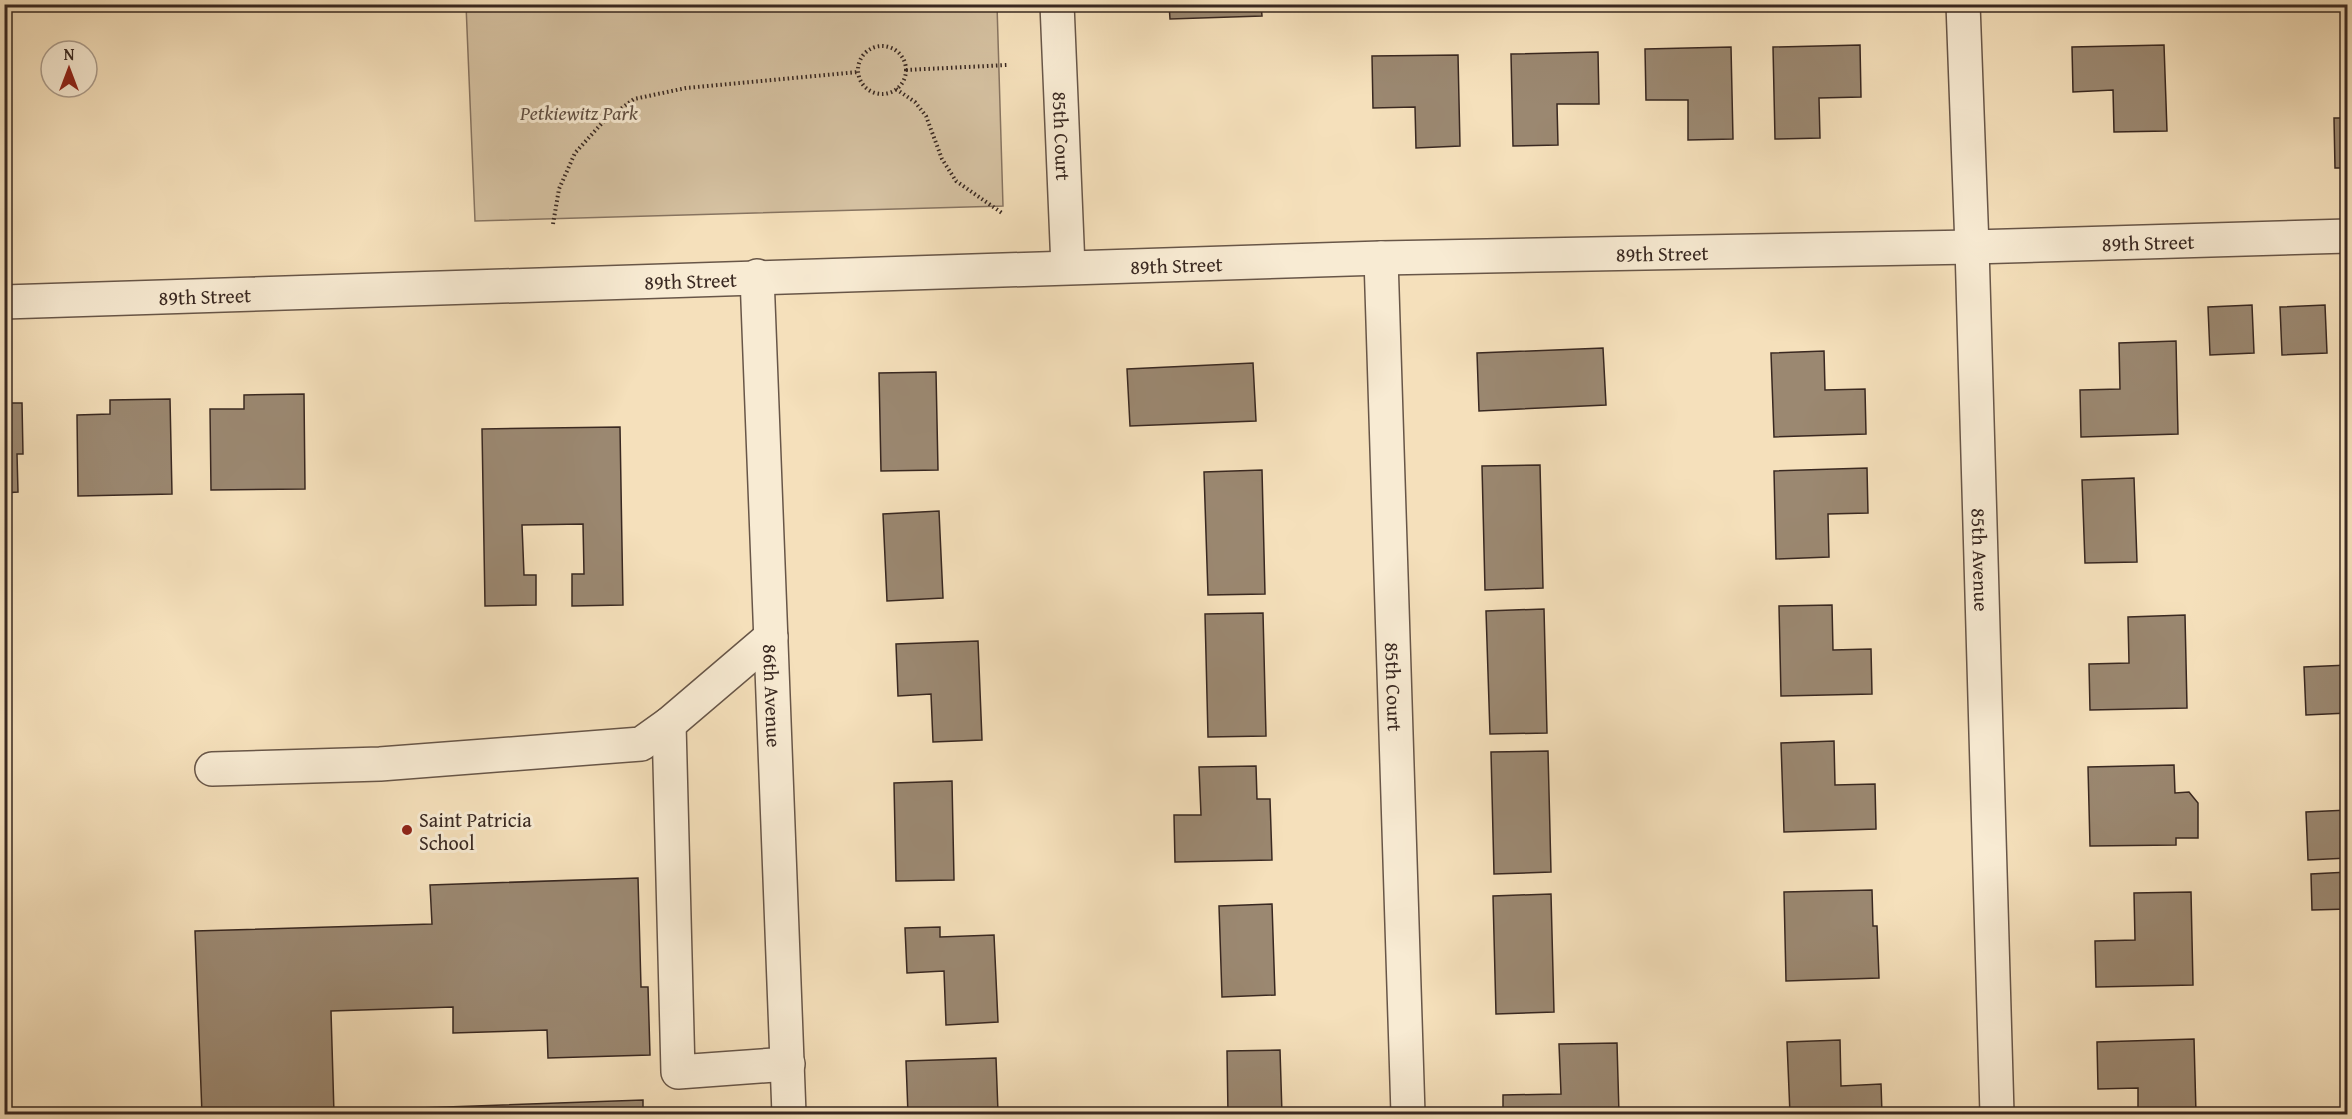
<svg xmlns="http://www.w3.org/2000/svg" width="2352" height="1119" font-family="'Gentium Book Plus',serif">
<rect width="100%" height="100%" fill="#f5e0bb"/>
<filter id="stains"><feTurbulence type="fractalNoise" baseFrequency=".00333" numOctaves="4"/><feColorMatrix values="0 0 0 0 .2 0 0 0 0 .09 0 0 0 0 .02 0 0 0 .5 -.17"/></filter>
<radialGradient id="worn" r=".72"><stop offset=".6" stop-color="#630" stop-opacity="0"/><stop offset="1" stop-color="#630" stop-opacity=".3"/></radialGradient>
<polygon fill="#d5c1a1" stroke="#877461" stroke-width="1.5" points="466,5 997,5 1003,206 475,221"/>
<g fill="#9b8871" stroke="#392821" stroke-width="1.5">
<polygon points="1169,4 1261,4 1262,16 1170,19"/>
<polygon points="2110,4 2162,4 2162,5 2110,7"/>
<polygon points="1860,45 1861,97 1819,98 1820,138 1775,139 1773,47"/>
<polygon points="2164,45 2167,131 2114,132 2113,90 2073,92 2072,47"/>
<polygon points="1731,47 1733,139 1688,140 1688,100 1646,100 1645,49"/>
<polygon points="1598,52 1599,104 1557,104 1558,145 1513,146 1511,54"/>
<polygon points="1458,55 1460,146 1416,148 1415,107 1373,108 1372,56"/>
<polygon points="2334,118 2348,118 2348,168 2335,168"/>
<polygon points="2252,305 2254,353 2210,355 2208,307"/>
<polygon points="2325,305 2327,353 2282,355 2280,307"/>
<polygon points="2176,341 2178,434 2081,437 2080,390 2120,389 2119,343"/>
<polygon points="1603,348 1606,405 1479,411 1477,353"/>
<polygon points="1824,351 1825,390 1865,389 1866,434 1774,437 1771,353"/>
<polygon points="1253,363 1256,421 1130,426 1127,369"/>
<polygon points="936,372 938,470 881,471 879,373"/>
<polygon points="304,394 305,489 211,490 210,409 244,409 244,395"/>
<polygon points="170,399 172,494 78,496 77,415 110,414 110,400"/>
<polygon points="4,403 22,403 23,454 17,454 18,492 4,493"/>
<polygon points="620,427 623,605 572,606 572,574 584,574 583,524 522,525 524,575 536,575 536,605 485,606 482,429"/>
<polygon points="1540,465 1543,588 1485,590 1482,466"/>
<polygon points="1867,468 1868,513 1828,514 1829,557 1776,559 1774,471"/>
<polygon points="1262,470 1265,594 1208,595 1204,472"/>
<polygon points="2134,478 2137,562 2085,563 2082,480"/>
<polygon points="939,511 943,598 887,601 883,514"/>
<polygon points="1832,605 1833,650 1871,649 1872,694 1781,696 1779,606"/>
<polygon points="1544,609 1547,733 1490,734 1486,611"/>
<polygon points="1263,613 1266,736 1208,737 1205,614"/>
<polygon points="2185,615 2187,708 2090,710 2089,664 2129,663 2128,617"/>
<polygon points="978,641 982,740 933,742 931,694 898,696 896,644"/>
<polygon points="2348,665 2348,713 2306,715 2304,667"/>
<polygon points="1834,741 1835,785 1875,784 1876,829 1784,832 1781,743"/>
<polygon points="1548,751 1551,872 1494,874 1491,752"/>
<polygon points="2174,765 2175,793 2189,792 2198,803 2198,838 2176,838 2176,845 2090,846 2088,767"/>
<polygon points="1256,766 1257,799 1270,799 1272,860 1175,862 1174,815 1201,815 1199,767"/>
<polygon points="952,781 954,880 896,881 894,783"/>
<polygon points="2348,810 2348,858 2308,860 2306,812"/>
<polygon points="2348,872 2348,909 2312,910 2311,874"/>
<polygon points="638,878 641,987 648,987 650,1055 548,1058 547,1030 453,1033 453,1007 331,1011 334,1114 202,1114 195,931 432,924 430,885"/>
<polygon points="1872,890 1873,926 1877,926 1879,978 1786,981 1784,892"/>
<polygon points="2191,892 2193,985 2096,987 2095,941 2135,940 2134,893"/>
<polygon points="1551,894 1554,1012 1496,1014 1493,896"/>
<polygon points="1272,904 1275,995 1222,997 1219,906"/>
<polygon points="940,927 940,937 994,935 998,1022 946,1025 944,971 907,973 905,928"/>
<polygon points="2194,1039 2196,1114 2138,1114 2138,1088 2098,1089 2097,1042"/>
<polygon points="1840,1040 1841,1086 1881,1084 1882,1114 1790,1114 1787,1042"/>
<polygon points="1617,1043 1619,1114 1503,1114 1503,1095 1561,1094 1559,1044"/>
<polygon points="1280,1050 1282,1114 1228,1114 1227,1051"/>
<polygon points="996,1058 998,1112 969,1114 908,1114 906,1061"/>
<polygon points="643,1100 643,1114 363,1114 362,1110"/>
</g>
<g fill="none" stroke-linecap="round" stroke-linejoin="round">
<g stroke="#685648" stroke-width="36">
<g id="minor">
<path id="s1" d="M1057,4L1068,267"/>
<path id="s2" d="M1963,4L1972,247L1997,1114"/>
<path id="s3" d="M1381,258L1408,1114"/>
<path id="s4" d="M757,276L789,1114"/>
<path id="s5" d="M4,302L1381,258L1972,247L2348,236"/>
<polyline points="669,724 678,1072 788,1064"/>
<polyline points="212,769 380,764 641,744 669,724 771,637"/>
</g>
</g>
<g stroke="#392821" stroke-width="4" stroke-dasharray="1.5 3" stroke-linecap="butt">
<circle cx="882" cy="70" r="24"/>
<polyline points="906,70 1007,65"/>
<polyline points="896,89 915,102 926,116 942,159 956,181 1002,213"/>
<polyline points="553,224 559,189 575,153 603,122 634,99 686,88 858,72"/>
</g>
<use href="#minor" stroke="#f8ebd3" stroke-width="33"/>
</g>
<circle fill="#8f2418" stroke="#f8ebd3" stroke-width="2" cx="407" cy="830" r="6"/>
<g text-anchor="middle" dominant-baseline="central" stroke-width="6" stroke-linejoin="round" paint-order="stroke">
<g font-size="20" font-style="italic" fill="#604e41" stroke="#f8ebd3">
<text x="579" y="112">Petkiewitz Park</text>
</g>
<g font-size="20" fill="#392821" stroke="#f8ebd3">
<text stroke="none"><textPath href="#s1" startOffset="132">85th Court</textPath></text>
<text stroke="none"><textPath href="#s5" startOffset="2145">89th Street</textPath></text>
<text stroke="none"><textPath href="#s5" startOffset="1659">89th Street</textPath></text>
<text stroke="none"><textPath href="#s5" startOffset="1173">89th Street</textPath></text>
<text stroke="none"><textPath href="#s5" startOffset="687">89th Street</textPath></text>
<text stroke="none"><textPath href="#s5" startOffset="201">89th Street</textPath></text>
<text stroke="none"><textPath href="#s2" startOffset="556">85th Avenue</textPath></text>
<text stroke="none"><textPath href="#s3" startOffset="429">85th Court</textPath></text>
<text stroke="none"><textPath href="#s4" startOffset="420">86th Avenue</textPath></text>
</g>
<g font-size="20" fill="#392821" stroke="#f8ebd3" text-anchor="start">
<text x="419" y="819">Saint Patricia<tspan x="419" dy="23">School</tspan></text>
</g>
</g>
<rect width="2352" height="1119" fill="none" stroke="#f5e0bb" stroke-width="24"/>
<rect x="6" y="6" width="2340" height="1107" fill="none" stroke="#392821" stroke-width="3"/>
<rect x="12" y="12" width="2328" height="1095" fill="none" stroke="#392821" stroke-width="1.5"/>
<g transform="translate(69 69)"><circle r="28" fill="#f8ebd3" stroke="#ac9d8c" stroke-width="1.5"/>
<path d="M0-4.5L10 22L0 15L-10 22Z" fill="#8f2418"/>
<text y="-9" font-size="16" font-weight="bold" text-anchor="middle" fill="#392821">N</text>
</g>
<rect width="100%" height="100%" filter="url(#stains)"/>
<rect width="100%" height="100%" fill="url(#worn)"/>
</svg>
